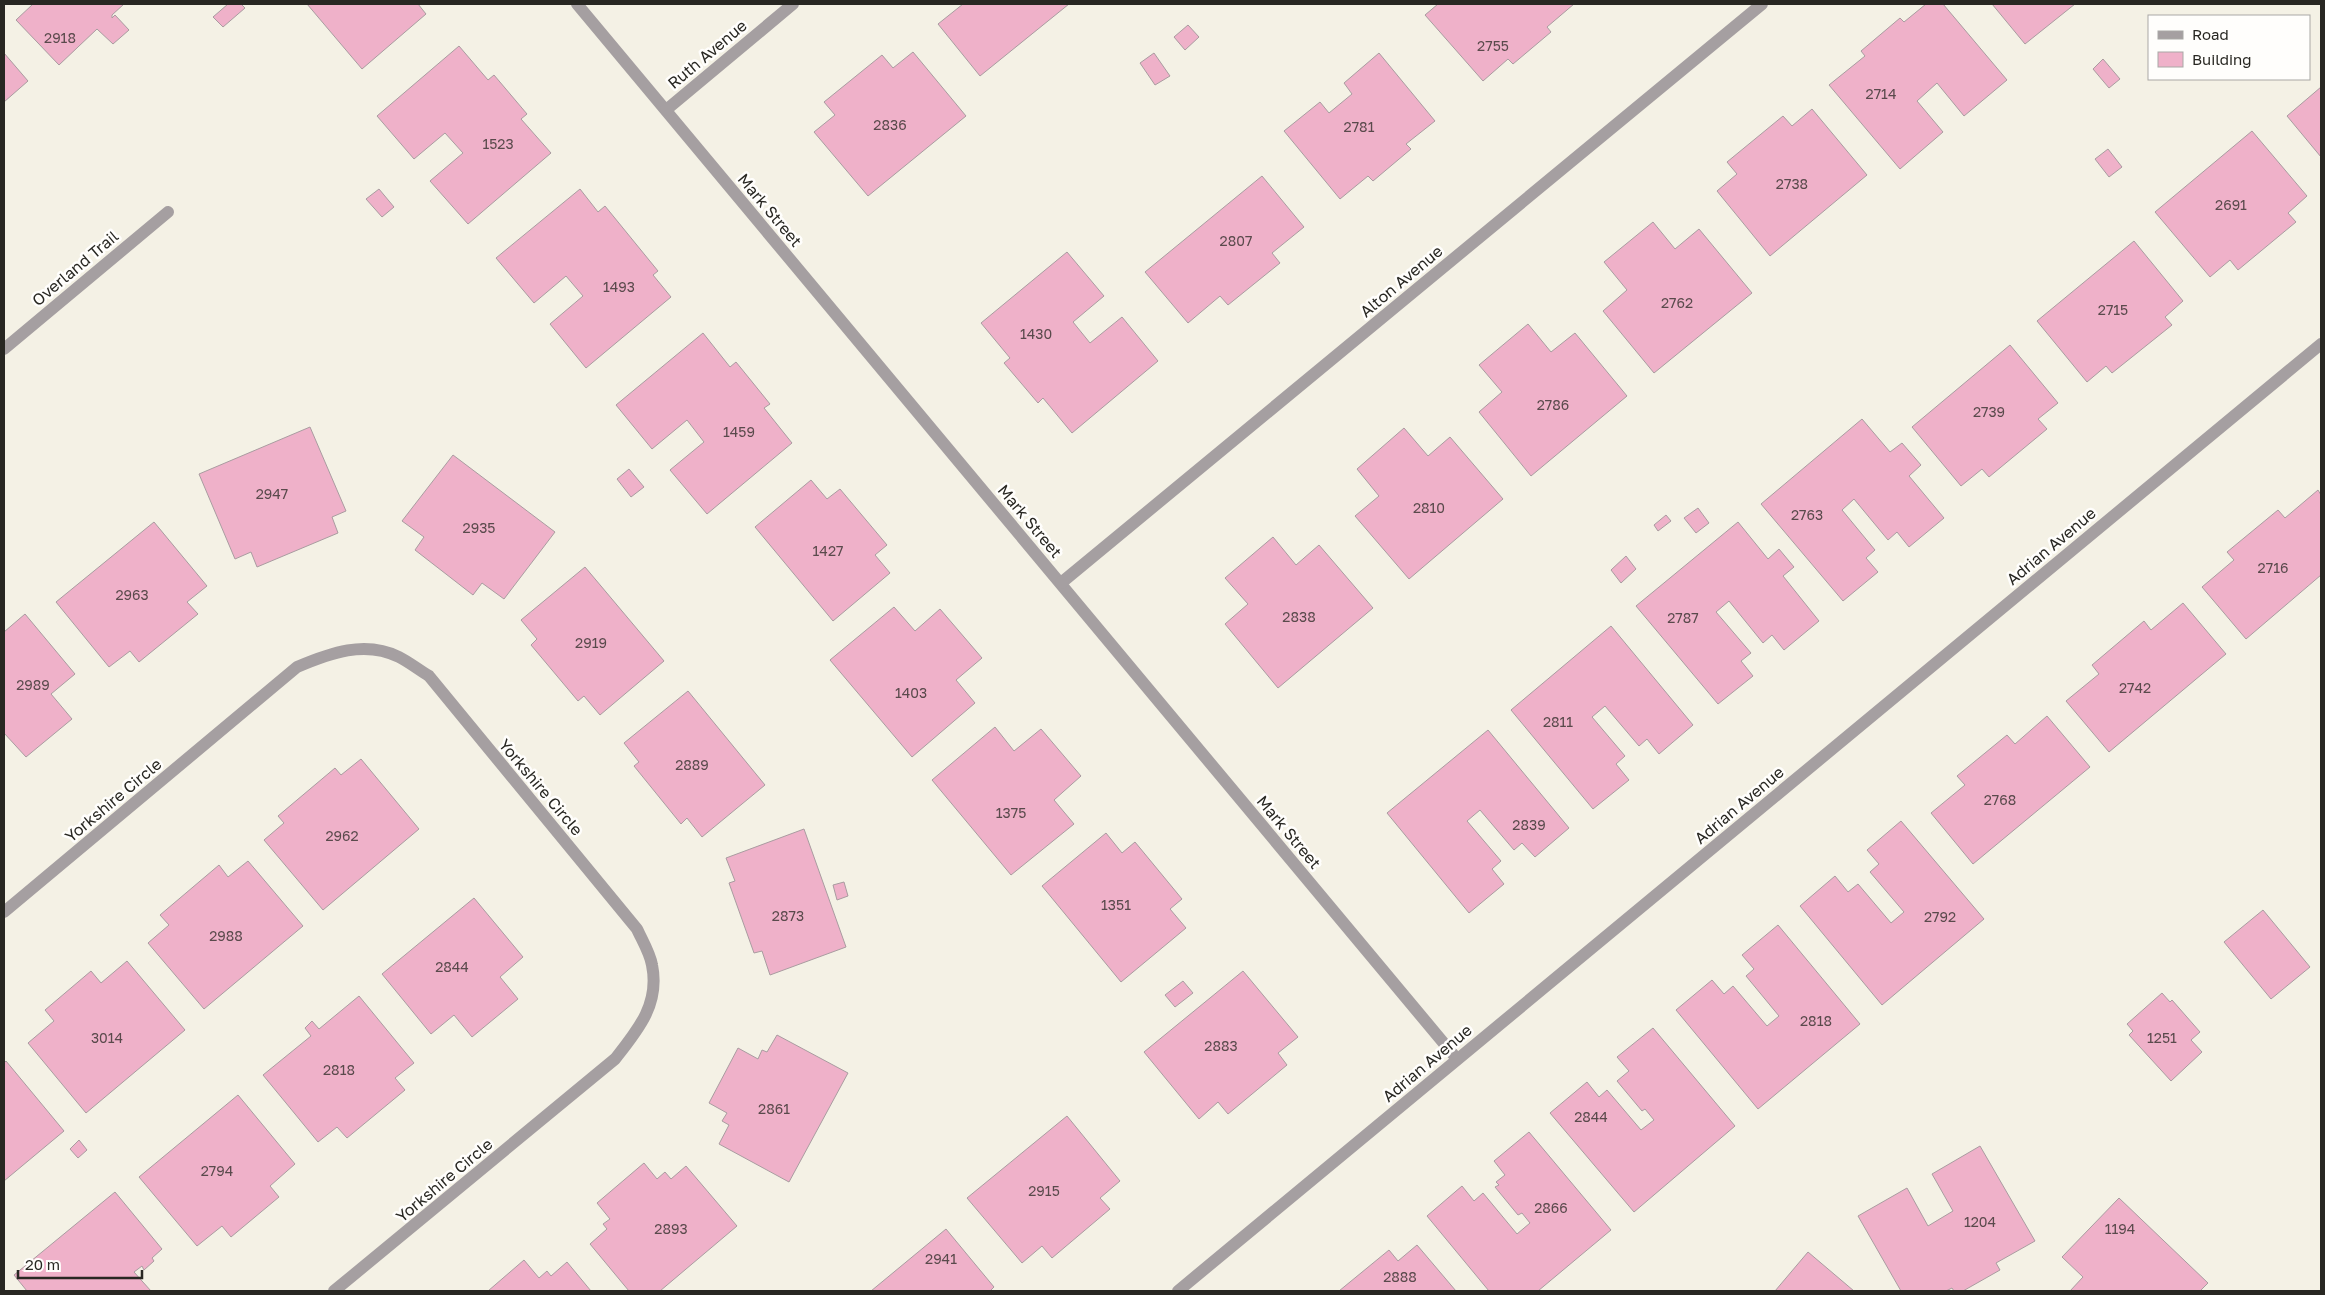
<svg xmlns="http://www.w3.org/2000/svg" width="2325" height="1295" font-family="'Golos Text',sans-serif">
<rect width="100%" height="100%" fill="#f4f1e5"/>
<g fill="#efb1c9" stroke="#a99ca0">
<polygon points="33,4 124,4 112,15 112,18 115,15 129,30 113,44 97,29 59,65 16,20"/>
<polygon points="228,4 241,4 245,8 223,27 213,17"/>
<polygon points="307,4 418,4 426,14 362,69"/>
<polygon points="963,4 1069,4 980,76 938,24"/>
<polygon points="1438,4 1574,4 1547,27 1551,32 1513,64 1508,59 1483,81 1425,15"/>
<polygon points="1926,4 1943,4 2007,80 1964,116 1937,83 1917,101 1943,132 1900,169 1829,85 1865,56 1861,51 1900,18 1904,22"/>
<polygon points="1992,4 2075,4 2025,44"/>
<polygon points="1188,25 1199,37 1185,50 1174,37"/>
<polygon points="459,46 488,80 494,75 527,114 521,119 551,153 468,224 430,181 463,153 445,133 414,159 377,116"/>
<polygon points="913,52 966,116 868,196 814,132 835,115 824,102 882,55 893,68"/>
<polygon points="4,53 28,81 4,102"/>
<polygon points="1154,53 1170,76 1155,85 1140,63"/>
<polygon points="1379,53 1435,121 1406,144 1411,149 1373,181 1368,176 1340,199 1284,131 1320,102 1329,113 1352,94 1344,83"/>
<polygon points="2103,59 2120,79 2109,88 2093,69"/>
<polygon points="2321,87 2321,157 2287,116"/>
<polygon points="1812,109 1867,175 1770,256 1717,191 1737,174 1727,162 1783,116 1792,126"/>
<polygon points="2252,131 2307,196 2288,213 2296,222 2238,270 2230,260 2210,277 2155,212"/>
<polygon points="2108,149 2122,167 2109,177 2095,159"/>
<polygon points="1262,176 1304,227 1272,253 1280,263 1228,305 1220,296 1188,323 1145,272"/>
<polygon points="379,189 394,207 382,217 366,199"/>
<polygon points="580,189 598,212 605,206 658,271 653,275 671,297 586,368 550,324 583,296 566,276 534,303 496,258"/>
<polygon points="1653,222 1675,249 1699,229 1752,293 1654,373 1603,311 1627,290 1604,262"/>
<polygon points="2134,241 2183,301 2165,317 2172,325 2112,373 2106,366 2087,382 2037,321"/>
<polygon points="1067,252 1104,296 1073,322 1090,343 1122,317 1158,361 1072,433 1043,398 1038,403 1004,363 1010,358 981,323"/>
<polygon points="1528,324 1551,352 1575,333 1627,396 1531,476 1479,412 1502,392 1479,365"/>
<polygon points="703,333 730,367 736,362 770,404 764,408 792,443 707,514 670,470 704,442 687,420 652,449 616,405"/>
<polygon points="2010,345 2058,403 2038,419 2047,429 1989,477 1982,469 1961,486 1912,427"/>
<polygon points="1862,419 1890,452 1902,443 1921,465 1909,476 1944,518 1909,547 1897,532 1888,540 1854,499 1842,510 1875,550 1866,558 1878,572 1843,601 1761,504"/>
<polygon points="310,427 346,511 332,517 338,533 257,567 251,552 235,559 199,474"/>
<polygon points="1404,428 1428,456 1450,437 1503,499 1409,579 1355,516 1379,496 1357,469"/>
<polygon points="453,455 555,532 504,599 482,583 473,595 415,550 424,537 402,521"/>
<polygon points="629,469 644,487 631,497 617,479"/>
<polygon points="811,480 827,499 840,489 887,545 875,555 890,573 833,621 755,527"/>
<polygon points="2318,490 2321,495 2321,575 2246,639 2202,587 2234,560 2227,552 2278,510 2285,518"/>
<polygon points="1698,508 1709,523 1696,533 1684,518"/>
<polygon points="1666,515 1671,521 1658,531 1654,525"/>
<polygon points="154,522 207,586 187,602 198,614 139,662 130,651 109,667 56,602"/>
<polygon points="1738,522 1768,559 1779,549 1794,567 1783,576 1819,621 1784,650 1772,635 1763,643 1729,601 1716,612 1751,653 1741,661 1753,676 1718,704 1636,606"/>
<polygon points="1273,537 1296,565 1319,545 1373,608 1278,688 1225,624 1248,604 1225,578"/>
<polygon points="1626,556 1636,569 1621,583 1611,570"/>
<polygon points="585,567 664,661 600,715 584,696 578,701 531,645 537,639 521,620"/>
<polygon points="2183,603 2226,654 2109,752 2066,701 2099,674 2092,665 2144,621 2151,630"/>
<polygon points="894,607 915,631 940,609 982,658 956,680 975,703 912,757 830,660"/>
<polygon points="25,614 75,674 51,694 72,719 26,757 4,733 4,632"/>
<polygon points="1611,626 1693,725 1659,754 1647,739 1639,746 1605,706 1592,717 1625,756 1616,764 1629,780 1593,809 1511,710"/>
<polygon points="688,691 765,785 702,837 687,818 681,824 634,766 639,762 624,743"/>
<polygon points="2047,716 2090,767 1973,864 1931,813 1965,785 1957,776 2007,735 2015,744"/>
<polygon points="995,727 1014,751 1041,729 1081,776 1054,800 1074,824 1011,875 932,780"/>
<polygon points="1488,730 1569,828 1535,857 1522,843 1514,850 1480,810 1467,821 1501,861 1492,869 1504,884 1469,913 1387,813"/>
<polygon points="361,759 419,829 323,910 264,840 284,823 278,816 335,768 341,775"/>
<polygon points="1901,821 1984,919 1882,1005 1800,906 1835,876 1848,892 1858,884 1891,923 1904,912 1870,872 1879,864 1867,850"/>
<polygon points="804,829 846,947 770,975 762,951 754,953 729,883 735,881 726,858"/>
<polygon points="1106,833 1122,853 1135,842 1182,899 1170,909 1186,928 1121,982 1042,886"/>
<polygon points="248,861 303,926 204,1009 148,943 169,925 160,915 219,865 228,877"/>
<polygon points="844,882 848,896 837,900 833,885"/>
<polygon points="474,898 523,957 500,977 518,999 472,1037 454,1015 431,1034 382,974"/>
<polygon points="2263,910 2310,967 2271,999 2224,942"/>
<polygon points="1778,925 1860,1024 1758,1109 1676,1010 1712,980 1724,994 1733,986 1767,1026 1779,1016 1746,976 1754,969 1742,955"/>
<polygon points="127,961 185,1030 86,1113 28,1043 54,1021 45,1010 91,971 101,983"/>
<polygon points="1243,971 1298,1037 1278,1053 1287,1065 1228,1114 1218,1102 1199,1119 1144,1052"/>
<polygon points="1183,981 1193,993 1175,1007 1165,995"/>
<polygon points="2162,993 2170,1002 2172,1000 2200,1032 2191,1040 2202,1052 2171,1081 2129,1035 2133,1031 2127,1024"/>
<polygon points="359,996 414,1063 395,1078 405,1090 347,1138 337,1127 318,1142 263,1075 311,1036 305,1028 312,1021 319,1029"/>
<polygon points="1653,1028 1735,1126 1634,1212 1550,1113 1587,1082 1599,1097 1607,1090 1641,1130 1654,1120 1645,1109 1642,1111 1617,1081 1629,1071 1617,1057"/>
<polygon points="777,1035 848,1073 789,1182 719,1144 729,1125 722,1121 727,1113 709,1103 738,1048 758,1059 762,1050 767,1052"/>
<polygon points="6,1061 64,1131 4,1181 4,1063"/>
<polygon points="238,1095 295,1164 270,1186 279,1197 231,1237 222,1226 197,1246 139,1177"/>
<polygon points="1067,1116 1120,1181 1100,1198 1110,1209 1052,1258 1042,1246 1022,1263 967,1198"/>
<polygon points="1529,1132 1611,1230 1538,1291 1489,1291 1427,1216 1462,1186 1474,1201 1483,1193 1517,1234 1530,1223 1522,1213 1518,1215 1495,1187 1499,1185 1496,1182 1505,1175 1494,1161"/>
<polygon points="79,1140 87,1150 78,1158 70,1149"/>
<polygon points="1980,1146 2035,1241 1996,1263 2000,1270 1963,1291 1954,1291 1952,1288 1946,1291 1901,1291 1858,1216 1907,1188 1928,1226 1953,1211 1932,1174"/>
<polygon points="644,1163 657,1179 665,1172 671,1179 686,1166 737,1226 660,1291 629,1291 590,1244 607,1229 603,1224 610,1219 597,1203"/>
<polygon points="115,1192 162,1249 152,1258 154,1261 144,1270 142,1266 134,1272 151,1291 27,1291 14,1275"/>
<polygon points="2119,1198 2208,1283 2200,1291 2070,1291 2083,1277 2062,1257"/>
<polygon points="946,1229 994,1287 990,1291 871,1291"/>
<polygon points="1417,1245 1456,1291 1339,1291 1389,1250 1398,1261"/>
<polygon points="1808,1252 1854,1291 1775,1291"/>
<polygon points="524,1260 539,1278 547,1271 551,1276 567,1262 591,1291 488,1291"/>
</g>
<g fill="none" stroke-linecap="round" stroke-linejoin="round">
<g stroke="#a59fa1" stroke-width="12">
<polyline points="577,4 1457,1059"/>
<polyline points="666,110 793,4"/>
<polyline points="4,349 168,212"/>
<polyline points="1061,583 1762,4"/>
<path d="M4,912L297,667C330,653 365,640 399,657C409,662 419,670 429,676L637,929C642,940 650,953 652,965C660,1004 638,1030 615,1059L334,1291"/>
<polyline points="1178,1291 2321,344"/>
</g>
</g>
<g text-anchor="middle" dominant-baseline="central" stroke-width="5" stroke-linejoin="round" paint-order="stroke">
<g font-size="14" fill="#5a4a4c">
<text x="60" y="37">2918</text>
<text x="1493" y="45">2755</text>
<text x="1881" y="93">2714</text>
<text x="890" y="124">2836</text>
<text x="1359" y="126">2781</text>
<text x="498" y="143">1523</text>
<text x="1792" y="183">2738</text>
<text x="2231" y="204">2691</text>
<text x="1236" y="240">2807</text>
<text x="619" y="286">1493</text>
<text x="1677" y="302">2762</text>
<text x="2113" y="309">2715</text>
<text x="1036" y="333">1430</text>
<text x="1553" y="404">2786</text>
<text x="1989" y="411">2739</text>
<text x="739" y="431">1459</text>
<text x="272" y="493">2947</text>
<text x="1429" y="507">2810</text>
<text x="1807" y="514">2763</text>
<text x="479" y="527">2935</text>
<text x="828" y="550">1427</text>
<text x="2273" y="567">2716</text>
<text x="132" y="594">2963</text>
<text x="1299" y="616">2838</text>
<text x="1683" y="617">2787</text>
<text x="591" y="642">2919</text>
<text x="33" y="684">2989</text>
<text x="2135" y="687">2742</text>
<text x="911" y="692">1403</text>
<text x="1558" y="721">2811</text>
<text x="692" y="764">2889</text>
<text x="2000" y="799">2768</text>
<text x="1011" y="812">1375</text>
<text x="1529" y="824">2839</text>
<text x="342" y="835">2962</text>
<text x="1116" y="904">1351</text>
<text x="788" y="915">2873</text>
<text x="1940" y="916">2792</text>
<text x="226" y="935">2988</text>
<text x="452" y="966">2844</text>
<text x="1816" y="1020">2818</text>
<text x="107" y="1037">3014</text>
<text x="2162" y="1037">1251</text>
<text x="1221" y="1045">2883</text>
<text x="339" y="1069">2818</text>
<text x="774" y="1108">2861</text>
<text x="1591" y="1116">2844</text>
<text x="217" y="1170">2794</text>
<text x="1044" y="1190">2915</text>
<text x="1551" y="1207">2866</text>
<text x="1980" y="1221">1204</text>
<text x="671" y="1228">2893</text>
<text x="2120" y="1228">1194</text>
<text x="941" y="1258">2941</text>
<text x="1400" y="1276">2888</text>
</g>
<g font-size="16" fill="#282722" stroke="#fffefc">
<text transform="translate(707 54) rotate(-40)">Ruth Avenue</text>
<text transform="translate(770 210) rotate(50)">Mark Street</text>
<text transform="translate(75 268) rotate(-40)">Overland Trail</text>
<text transform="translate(1401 281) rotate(-40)">Alton Avenue</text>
<text transform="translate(1030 521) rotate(50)">Mark Street</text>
<text transform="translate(2051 546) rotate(-40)">Adrian Avenue</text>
<text transform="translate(541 787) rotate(50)">Yorkshire Circle</text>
<text transform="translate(113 800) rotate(-40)">Yorkshire Circle</text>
<text transform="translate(1739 805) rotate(-40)">Adrian Avenue</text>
<text transform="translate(1289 832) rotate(50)">Mark Street</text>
<text transform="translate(1427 1063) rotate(-40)">Adrian Avenue</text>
<text transform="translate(444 1180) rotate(-40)">Yorkshire Circle</text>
</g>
</g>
<rect width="2325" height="1295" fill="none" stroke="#282722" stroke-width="10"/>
<rect x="2148" y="15" width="162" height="65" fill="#fffefc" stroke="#a9a8a5"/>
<rect x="2158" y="31" width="25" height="8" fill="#a59fa1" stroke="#a9a8a5"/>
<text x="2192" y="40" font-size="15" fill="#282722">Road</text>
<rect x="2158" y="52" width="25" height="15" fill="#efb1c9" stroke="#a9a8a5"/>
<text x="2192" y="65" font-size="15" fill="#282722">Building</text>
<path d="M18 1270v8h124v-8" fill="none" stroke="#282722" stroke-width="2.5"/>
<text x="25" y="1270" font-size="15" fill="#282722" stroke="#fffefc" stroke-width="4" paint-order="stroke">20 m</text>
</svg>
